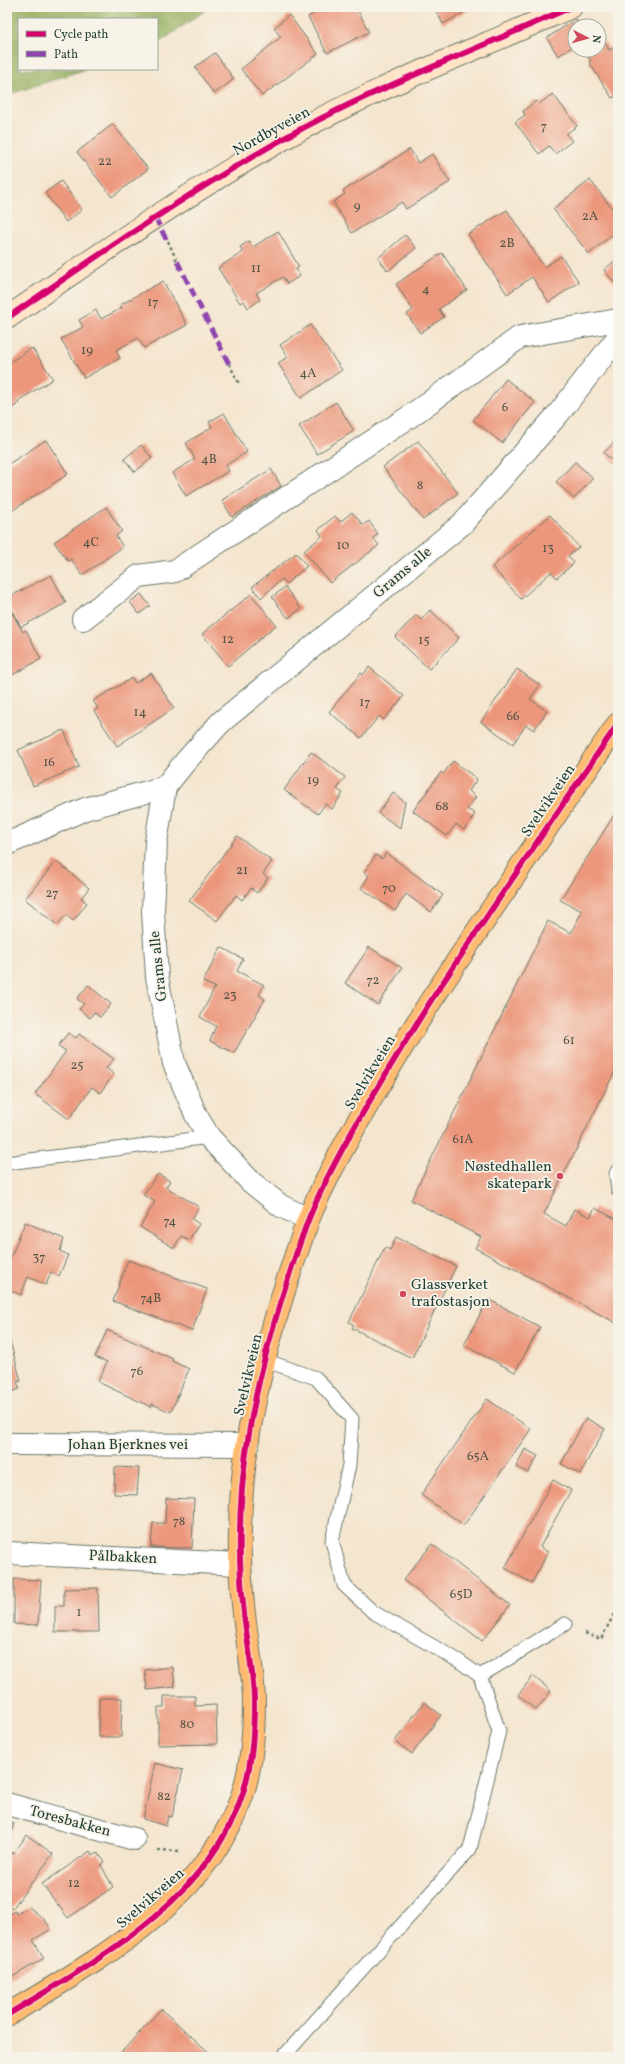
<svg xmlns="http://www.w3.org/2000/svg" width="625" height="2064" font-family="Vollkorn,serif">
<rect width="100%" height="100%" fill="#f7f3e8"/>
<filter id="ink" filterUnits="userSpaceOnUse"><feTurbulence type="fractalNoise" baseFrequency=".025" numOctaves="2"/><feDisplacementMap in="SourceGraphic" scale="8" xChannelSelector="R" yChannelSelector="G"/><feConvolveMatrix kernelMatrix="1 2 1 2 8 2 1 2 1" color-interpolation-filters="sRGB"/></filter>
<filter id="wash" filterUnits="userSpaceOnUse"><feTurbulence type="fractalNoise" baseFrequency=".012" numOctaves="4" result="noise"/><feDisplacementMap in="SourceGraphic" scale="16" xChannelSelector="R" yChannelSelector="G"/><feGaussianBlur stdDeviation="0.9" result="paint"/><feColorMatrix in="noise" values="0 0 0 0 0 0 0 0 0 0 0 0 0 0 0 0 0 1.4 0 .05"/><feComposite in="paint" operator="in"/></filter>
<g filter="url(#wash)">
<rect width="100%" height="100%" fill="#f4e5ce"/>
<polygon fill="#98b162" stroke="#5c774b" points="7,7 210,7 157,44 157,19 19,19 19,69 86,69 7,95"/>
<g id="blocks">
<g fill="#ec977c">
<polygon points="314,7 356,7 369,32 327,53 308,17 317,12"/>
<polygon points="434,7 474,7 443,24"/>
<polygon points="289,15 318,54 262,96 241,69 281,37 274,28"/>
<polygon points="576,19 580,26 575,26 575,45 558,56 547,38"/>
<polygon points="605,42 609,50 618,45 618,100 616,96 612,98 589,62 591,61 586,53 592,50 599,50 599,45"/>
<polygon points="215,53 234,79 214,94 195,67"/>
<polygon points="553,94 577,126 566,134 572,141 555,154 549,146 539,154 515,122 525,115 523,111 536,101 539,104"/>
<polygon points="113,124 148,169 112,197 77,152"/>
<polygon points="410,149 418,163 432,154 450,182 406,209 402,202 352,233 333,202 345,194 343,191"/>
<polygon points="590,180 618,216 618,230 589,254 553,209"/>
<polygon points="61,181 82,210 66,222 45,193"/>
<polygon points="507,210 544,267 561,256 579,282 549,302 532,277 507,294 468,234"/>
<polygon points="278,231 299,267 296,269 300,276 287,284 283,277 256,293 260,300 248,308 244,301 240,303 218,268 243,252 240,247 249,241 253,247"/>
<polygon points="405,235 416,248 388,271 378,258"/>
<polygon points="442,253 467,290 439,309 444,317 420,333 407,314 413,310 396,284"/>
<polygon points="618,258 618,287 604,270"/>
<polygon points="163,281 187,325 144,348 138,338 116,350 120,358 84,378 61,339 83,327 79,320 96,310 101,319 122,308 120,305"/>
<polygon points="310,325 342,370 301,398 278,363 288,357 280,345"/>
<polygon points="32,348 53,379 18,401 19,403 7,412 7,364"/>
<polygon points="506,379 535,402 502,443 473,420"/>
<polygon points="336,402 354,431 317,454 299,426"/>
<polygon points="224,413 247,452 226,465 229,471 186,496 172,473 195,459 186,443 212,427 209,422"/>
<polygon points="618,438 618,466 604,453"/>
<polygon points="46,440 68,474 7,514 7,465"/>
<polygon points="418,441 458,493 423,520 383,467"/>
<polygon points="141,445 152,458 135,472 124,459"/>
<polygon points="575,462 593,478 574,499 556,482"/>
<polygon points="271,469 281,486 232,517 222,500"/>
<polygon points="106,507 122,531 116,536 123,547 82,575 71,559 68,561 54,542"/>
<polygon points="352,512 363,525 369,521 378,534 373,538 379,545 330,583 304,551 322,536 318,530 335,516 340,522"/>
<polygon points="550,515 579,547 568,556 574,563 557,578 551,572 521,599 492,567"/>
<polygon points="296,553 307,566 286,584 282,579 261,598 252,587"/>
<polygon points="51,575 66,603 21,627 7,602 7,598"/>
<polygon points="285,587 301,609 288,618 272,597"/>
<polygon points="141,594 150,606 139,614 130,602"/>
<polygon points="251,594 276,625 228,666 202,634"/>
<polygon points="7,604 23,632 26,630 41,659 7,678"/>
<polygon points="430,610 459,638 429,669 395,637 416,615 421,620"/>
<polygon points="369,667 404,696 384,720 379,716 361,738 329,712 361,673 363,675"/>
<polygon points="517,669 540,685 530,699 547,711 534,730 526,725 513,744 481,722"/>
<polygon points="151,673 174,708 117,746 94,711 98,708 93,701 132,678 135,683"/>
<polygon points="64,730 79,767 33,786 18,750"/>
<polygon points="311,752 345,777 337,789 343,793 332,809 325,804 318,814 284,790"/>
<polygon points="453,761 477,779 469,791 476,797 467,809 475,814 464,830 456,824 447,836 413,811 441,772 443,774"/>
<polygon points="393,793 405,802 400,828 378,813"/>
<polygon points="618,809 618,1065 544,1214 566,1226 574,1209 590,1217 595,1208 618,1220 618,1324 475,1248 481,1237 411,1200 548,921 571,933 582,911 560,900"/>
<polygon points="237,836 272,861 263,874 268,878 257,893 251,888 242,900 236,895 217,921 189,901"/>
<polygon points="386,853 443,895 431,912 406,894 395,911 361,888 369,876 364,872 376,855 382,859"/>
<polygon points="56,861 89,888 81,898 87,903 73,921 66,915 57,925 25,899"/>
<polygon points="221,947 243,959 237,971 264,985 259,995 265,999 234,1053 210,1041 216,1026 200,1017 215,987 203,982"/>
<polygon points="369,947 402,968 378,1005 345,983"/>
<polygon points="88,985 111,1004 100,1017 94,1012 90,1018 79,1009 84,1004 77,999"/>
<polygon points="68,1033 76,1038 79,1034 114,1059 106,1068 114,1074 100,1093 92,1087 69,1119 35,1094 66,1051 58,1046"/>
<polygon points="158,1174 170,1181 166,1187 199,1207 192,1219 199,1224 189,1240 181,1236 174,1248 140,1227 155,1202 143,1195"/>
<polygon points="25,1222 64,1239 60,1251 68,1255 59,1276 51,1272 46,1285 28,1277 21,1295 7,1289 7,1266"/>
<polygon points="396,1237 456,1266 412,1358 352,1328 354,1325 349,1322 385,1247 390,1250"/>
<polygon points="128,1260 207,1289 192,1331 113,1301"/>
<polygon points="488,1299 540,1327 515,1372 464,1345"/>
<polygon points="107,1330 173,1359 172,1361 189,1369 171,1412 152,1404 151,1407 98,1382 107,1362 95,1357"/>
<polygon points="7,1341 10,1341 21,1381 17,1382 20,1389 7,1393"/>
<polygon points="487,1399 531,1429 464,1525 421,1495"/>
<polygon points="586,1418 605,1429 580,1474 561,1464"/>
<polygon points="525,1449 538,1456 528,1473 516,1467"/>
<polygon points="115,1467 139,1468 137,1495 114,1494"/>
<polygon points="553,1480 571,1490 540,1547 548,1552 532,1583 505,1568"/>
<polygon points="166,1498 194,1499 192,1548 151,1547 153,1523 165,1523"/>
<polygon points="432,1544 510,1605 482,1641 403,1580"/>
<polygon points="14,1579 41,1580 38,1625 14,1624"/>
<polygon points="98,1588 99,1632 55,1632 55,1606 64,1606 64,1589"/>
<polygon points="173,1667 175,1687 147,1690 145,1670"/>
<polygon points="533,1676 551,1691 536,1710 518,1695"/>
<polygon points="164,1696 195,1696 195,1706 216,1705 217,1744 158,1745 158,1707 164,1707"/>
<polygon points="99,1698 122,1698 121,1737 99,1737"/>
<polygon points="424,1702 441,1715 412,1754 395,1741"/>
<polygon points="155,1763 183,1770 172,1817 168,1816 166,1826 143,1819"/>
<polygon points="7,1821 14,1823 10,1838 7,1837"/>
<polygon points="27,1835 53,1854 12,1909 7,1905 7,1852 8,1850 13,1854"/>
<polygon points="90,1851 93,1856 98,1853 105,1862 101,1865 113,1887 68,1918 42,1884"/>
<polygon points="29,1907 45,1920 51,1929 33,1940 44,1958 11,1978 7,1972 7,1916 15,1911 17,1914"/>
<polygon points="161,2009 214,2057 117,2057"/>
</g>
</g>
</g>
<g filter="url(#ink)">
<use href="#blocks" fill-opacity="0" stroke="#6a786a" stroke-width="1"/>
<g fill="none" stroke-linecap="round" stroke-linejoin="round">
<g stroke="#6a786a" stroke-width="15">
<g id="lane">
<polyline points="7,1163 209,1137"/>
<polyline points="618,1170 616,1174 618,1190"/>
<polyline points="264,1360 316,1378 352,1419 349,1465 332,1541 344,1585 373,1612 459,1661 480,1676 499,1731 470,1849 283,2057"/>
<polyline points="480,1676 565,1624"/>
</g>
</g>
<g stroke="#6a786a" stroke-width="24">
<g id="street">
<polyline points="83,619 139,576 175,571 409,417 520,337 618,320"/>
<polyline points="165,787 156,842 153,911 157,977 174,1063 196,1115 209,1137 251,1182 281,1206 308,1219"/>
<polyline points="7,844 85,809 165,787 185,762 221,722 462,524 559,413 618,337"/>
<polyline points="7,1444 248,1445"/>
<polyline points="7,1553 240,1564"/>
<polyline points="7,1804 134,1839"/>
</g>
</g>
<g stroke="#6a786a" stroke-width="24">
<path id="secondary" d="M7,318C94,258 182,197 274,144C366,91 473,51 571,7"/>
</g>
<g stroke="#6a786a" stroke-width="24">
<path id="primary" d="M7,2015C98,1960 208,1901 243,1793C252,1764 254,1734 254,1703C254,1673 247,1643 244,1614C241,1586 239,1558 240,1531C241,1427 272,1320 307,1223C317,1197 330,1172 343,1148C371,1097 401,1048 432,999C493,907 555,815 618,724"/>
</g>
<g stroke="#6a786a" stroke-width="2.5" stroke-dasharray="3 3" stroke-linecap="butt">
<polyline points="168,241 177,261"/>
<polyline points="229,364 240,385"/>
<polyline points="585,1633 601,1639 618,1607"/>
<polyline points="158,1850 179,1851"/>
</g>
<use href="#lane" stroke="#fff" stroke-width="13"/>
<use href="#street" stroke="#fff" stroke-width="22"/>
<use href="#secondary" stroke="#ffe4c6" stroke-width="22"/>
<use href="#primary" stroke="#ffbb71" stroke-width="22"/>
<g stroke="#8e44ad" stroke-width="5" stroke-dasharray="10 5" stroke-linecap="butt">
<polyline points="155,217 167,241"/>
<polyline points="177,261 229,364"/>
</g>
<g stroke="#f7f3e8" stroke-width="8">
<g id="cycleway">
<path d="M7,318C94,258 182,197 274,144C366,91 473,51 571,7"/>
<path d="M7,2015C98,1960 208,1901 243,1793C252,1764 254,1734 254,1703C254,1673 247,1643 244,1614C241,1586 239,1558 240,1531C241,1427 272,1320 307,1223C317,1197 330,1172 343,1148C371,1097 401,1048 432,999C493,907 555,815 618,724"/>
</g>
</g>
<use href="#cycleway" stroke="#d6006c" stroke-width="6"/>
</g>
</g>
<g fill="#d1495b" stroke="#f7f3e8" stroke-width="1.5">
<circle cx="560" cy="1176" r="4"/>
<circle cx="403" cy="1294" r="4"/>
</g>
<g text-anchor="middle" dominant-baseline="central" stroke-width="3.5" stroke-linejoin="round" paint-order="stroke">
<g font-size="13" fill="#525446">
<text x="544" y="127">7</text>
<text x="105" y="162">22</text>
<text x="357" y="207">9</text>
<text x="590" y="217">2A</text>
<text x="507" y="244">2B</text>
<text x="256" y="269">11</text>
<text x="426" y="290">4</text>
<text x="153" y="303">17</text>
<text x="87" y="351">19</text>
<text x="308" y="374">4A</text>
<text x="505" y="408">6</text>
<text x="209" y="460">4B</text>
<text x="420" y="486">8</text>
<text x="91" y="543">4C</text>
<text x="343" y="546">10</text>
<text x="548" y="549">13</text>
<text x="228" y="640">12</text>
<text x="424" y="641">15</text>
<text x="365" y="703">17</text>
<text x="140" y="713">14</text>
<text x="513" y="717">66</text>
<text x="49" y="763">16</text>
<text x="313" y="781">19</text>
<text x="442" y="807">68</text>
<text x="242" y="871">21</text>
<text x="389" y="889">70</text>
<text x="52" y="894">27</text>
<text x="373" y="981">72</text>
<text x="230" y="996">23</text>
<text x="569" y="1041">61</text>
<text x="77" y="1066">25</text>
<text x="463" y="1140">61A</text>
<text x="170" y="1222">74</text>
<text x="39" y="1258">37</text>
<text x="151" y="1299">74B</text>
<text x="137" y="1372">76</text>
<text x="478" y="1457">65A</text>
<text x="179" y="1522">78</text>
<text x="461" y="1595">65D</text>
<text x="79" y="1613">1</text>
<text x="187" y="1725">80</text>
<text x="164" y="1797">82</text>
<text x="74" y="1884">12</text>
</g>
<g font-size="15" fill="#1f3d34" stroke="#f7f3e8">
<text transform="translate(272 132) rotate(-29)">Nordbyveien</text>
<text transform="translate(403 573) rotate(-40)">Grams alle</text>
<text transform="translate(549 801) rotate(-56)">Svelvikveien</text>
<text transform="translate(159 966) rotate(-96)">Grams alle</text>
<text transform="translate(371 1073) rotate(-59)">Svelvikveien</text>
<text transform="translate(249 1375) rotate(-77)">Svelvikveien</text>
<text x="128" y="1445">Johan Bjerknes vei</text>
<text transform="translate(123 1558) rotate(3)">Pålbakken</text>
<text transform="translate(70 1822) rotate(15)">Toresbakken</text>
<text transform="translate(151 1899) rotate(-41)">Svelvikveien</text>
</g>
<g font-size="15" fill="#1f3d34" stroke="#f7f3e8" text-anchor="end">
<text x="552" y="1167">Nøstedhallen<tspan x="552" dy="17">skatepark</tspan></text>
<text x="411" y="1285" text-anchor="start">Glassverket<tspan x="411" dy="17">trafostasjon</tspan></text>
</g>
</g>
<rect width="625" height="2064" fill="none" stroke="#f7f3e8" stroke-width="24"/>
<rect x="18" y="18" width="140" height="52" fill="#f7f3e8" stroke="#a1aaa0"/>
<rect x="26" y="31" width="20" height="6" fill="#d6006c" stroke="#a1aaa0"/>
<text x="54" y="38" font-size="12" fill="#1f3d34">Cycle path</text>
<rect x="26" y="51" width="20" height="6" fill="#8e44ad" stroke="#a1aaa0"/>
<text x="54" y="58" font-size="12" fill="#1f3d34">Path</text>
<g transform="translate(587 38) rotate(96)"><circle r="19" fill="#f7f3e8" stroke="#a1aaa0"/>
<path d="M0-3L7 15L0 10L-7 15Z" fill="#d1495b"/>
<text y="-6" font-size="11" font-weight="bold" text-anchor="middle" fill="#1f3d34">N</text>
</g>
</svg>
